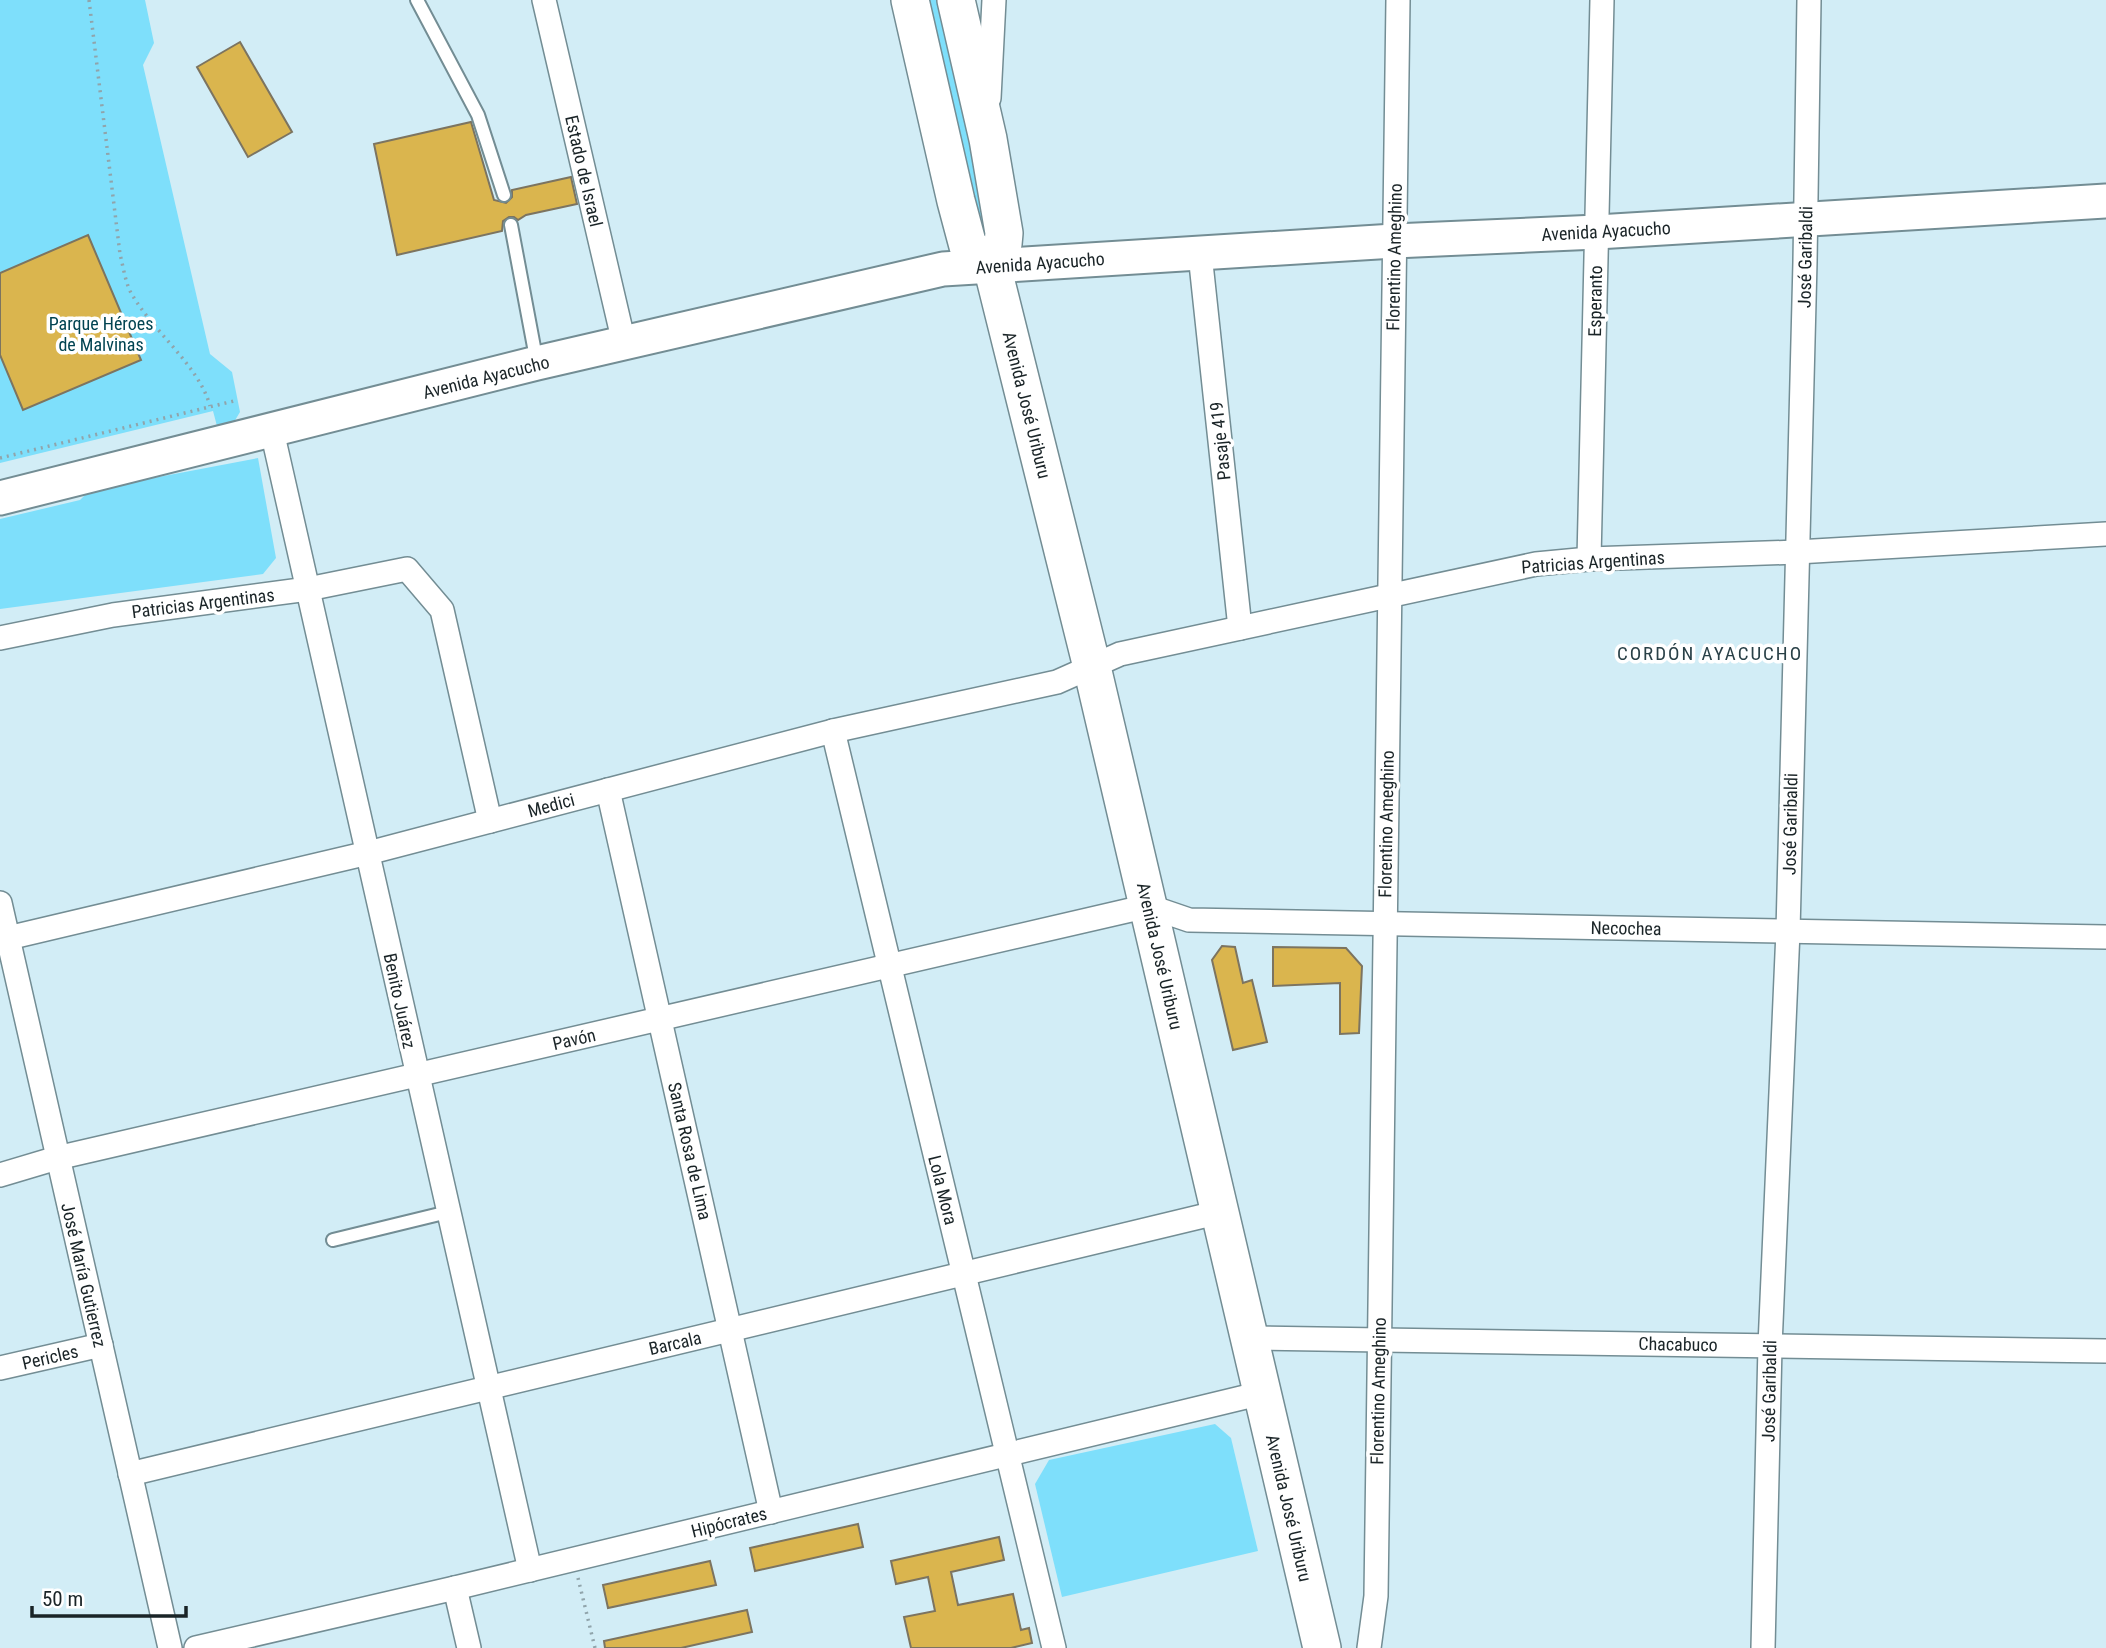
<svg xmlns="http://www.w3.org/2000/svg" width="2106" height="1648" font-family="'Roboto Condensed',sans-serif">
<rect width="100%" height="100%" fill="#d2edf6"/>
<g fill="#7edffb">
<polygon points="0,0 145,0 154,43 143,65 210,354 232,372 240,412 234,422 217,426 213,411 0,463"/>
<polygon points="925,0 946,0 987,231 981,231"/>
<polygon points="258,458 276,558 263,574 0,609 0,519 80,500 90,490"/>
<polygon points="1215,1424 1231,1438 1258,1551 1062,1597 1035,1484 1049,1460"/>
</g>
<g fill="#dab54e" stroke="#7c7460" stroke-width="2">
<polygon points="240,42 292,132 248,157 197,67"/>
<polygon points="471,122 494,200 506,203 512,197 512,190 571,177 577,204 526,215 518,220 514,217 509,217 503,221 502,231 397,255 374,144"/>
<polygon points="88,235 141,360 23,410 0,355 0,273"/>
<polygon points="1222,946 1235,947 1243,983 1252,980 1267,1042 1233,1050 1212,960"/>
<polygon points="1273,947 1346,948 1362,966 1359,1033 1340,1034 1340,983 1273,986"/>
<polygon points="858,1524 863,1547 755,1571 750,1548"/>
<polygon points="999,1537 1004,1560 951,1572 958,1605 1013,1594 1021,1630 1029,1628 1032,1643 1011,1648 911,1648 904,1617 935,1611 928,1577 896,1584 891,1561"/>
<polygon points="710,1561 716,1585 608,1608 603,1585"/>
<polygon points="747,1610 752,1632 681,1648 605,1648 604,1641"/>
</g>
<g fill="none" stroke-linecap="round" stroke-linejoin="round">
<g stroke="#738d94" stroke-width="16">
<g id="service">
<polyline points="417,0 478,115 504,195"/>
<polyline points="511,225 537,363"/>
<polyline points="333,1240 448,1212"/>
</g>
</g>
<g stroke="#738d94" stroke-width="26">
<g id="minor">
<polyline points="544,0 624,343"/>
<polyline points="989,98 994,0"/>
<polyline points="1200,254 1240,628"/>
<polyline points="272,431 530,1570"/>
<polyline points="1589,559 1602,0"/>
<polyline points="0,638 113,615 308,589 407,569 442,610 490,821"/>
<polyline points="833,731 1054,1648"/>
<polyline points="608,790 771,1512"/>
<polyline points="0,903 170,1648"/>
<polyline points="8,938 368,853 833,731 1057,682 1120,654 1536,564 1589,559 1797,552 2106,534"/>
<polyline points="0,1175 57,1158 1148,906 1189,920 2106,937"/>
<polyline points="1249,1338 2106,1351"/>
<polyline points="0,1368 101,1345"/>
<polyline points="130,1474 1220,1212"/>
<polyline points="455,1588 469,1648"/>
<polyline points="196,1648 455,1588 1262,1393"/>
<polyline points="1369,1648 1376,1596 1398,0"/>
<polyline points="1763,1648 1770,1346 1788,931 1805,262 1809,0"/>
</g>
</g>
<g stroke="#738d94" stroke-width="37">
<polyline id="secondary" points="0,498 537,363 943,269 1394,241 1597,232 2106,201"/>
</g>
<g stroke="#738d94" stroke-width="40">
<g id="primary">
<polyline points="910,0 956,201 968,246 992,266"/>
<polyline points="956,0 988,139 1004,233 1003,244 992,266 1092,667 1322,1648"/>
</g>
</g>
<g stroke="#90a4ab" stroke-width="3.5" stroke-dasharray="2 5" stroke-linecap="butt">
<path d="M89,0L120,254C123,266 125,280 130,291C151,330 199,365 210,406"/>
<polyline points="0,458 238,400"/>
<polyline points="578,1578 595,1648"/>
</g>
<use href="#service" stroke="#fff" stroke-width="12"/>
<use href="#minor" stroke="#fff" stroke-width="23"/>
<use href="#secondary" stroke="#fff" stroke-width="33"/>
<use href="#primary" stroke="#fff" stroke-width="37"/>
</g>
<g text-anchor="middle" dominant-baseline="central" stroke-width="7" stroke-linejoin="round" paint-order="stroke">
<g font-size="18" fill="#1a2427" stroke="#fff">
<text transform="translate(584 171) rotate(77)">Estado de Israel</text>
<text transform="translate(1606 231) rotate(-3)">Avenida Ayacucho</text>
<text transform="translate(1394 257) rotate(-89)">Florentino Ameghino</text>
<text transform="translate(1805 257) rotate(-89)">José Garibaldi</text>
<text transform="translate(1040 263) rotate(-4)">Avenida Ayacucho</text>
<text transform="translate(1595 301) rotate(-89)">Esperanto</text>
<text transform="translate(486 377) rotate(-14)">Avenida Ayacucho</text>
<text transform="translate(1027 405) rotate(76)">Avenida José Uriburu</text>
<text transform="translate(1220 441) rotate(-96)">Pasaje 419</text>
<text transform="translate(1593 562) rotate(-4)">Patricias Argentinas</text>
<text transform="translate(203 603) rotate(-7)">Patricias Argentinas</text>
<text transform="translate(551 805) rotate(-15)">Medici</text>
<text transform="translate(1386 824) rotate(-89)">Florentino Ameghino</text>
<text transform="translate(1790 824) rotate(-89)">José Garibaldi</text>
<text transform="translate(1626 928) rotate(1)">Necochea</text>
<text transform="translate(1160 956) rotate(77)">Avenida José Uriburu</text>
<text transform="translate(400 1001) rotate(78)">Benito Juárez</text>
<text transform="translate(574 1039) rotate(-13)">Pavón</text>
<text transform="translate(690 1151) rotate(77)">Santa Rosa de Lima</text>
<text transform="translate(943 1190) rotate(76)">Lola Mora</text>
<text transform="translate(84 1275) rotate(77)">José María Gutierrez</text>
<text transform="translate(675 1343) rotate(-13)">Barcala</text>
<text transform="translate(1678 1344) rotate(1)">Chacabuco</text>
<text transform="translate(50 1357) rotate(-13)">Pericles</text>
<text transform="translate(1378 1391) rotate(-89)">Florentino Ameghino</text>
<text transform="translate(1769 1391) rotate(-89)">José Garibaldi</text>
<text transform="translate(1289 1508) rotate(77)">Avenida José Uriburu</text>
<text transform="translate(729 1522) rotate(-14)">Hipócrates</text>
</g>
<g font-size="18" fill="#014351" stroke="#fff">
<text x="101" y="323">Parque Héroes<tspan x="101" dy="21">de Malvinas</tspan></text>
</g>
<g font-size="19" letter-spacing="2" fill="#294047" stroke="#fff">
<text x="1710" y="653">CORDÓN AYACUCHO</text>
</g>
</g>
<path d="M32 1606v10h154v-10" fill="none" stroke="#1a2427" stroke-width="3.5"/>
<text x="42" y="1606" font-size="21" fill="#1a2427" stroke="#ffffff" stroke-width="5" paint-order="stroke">50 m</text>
</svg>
